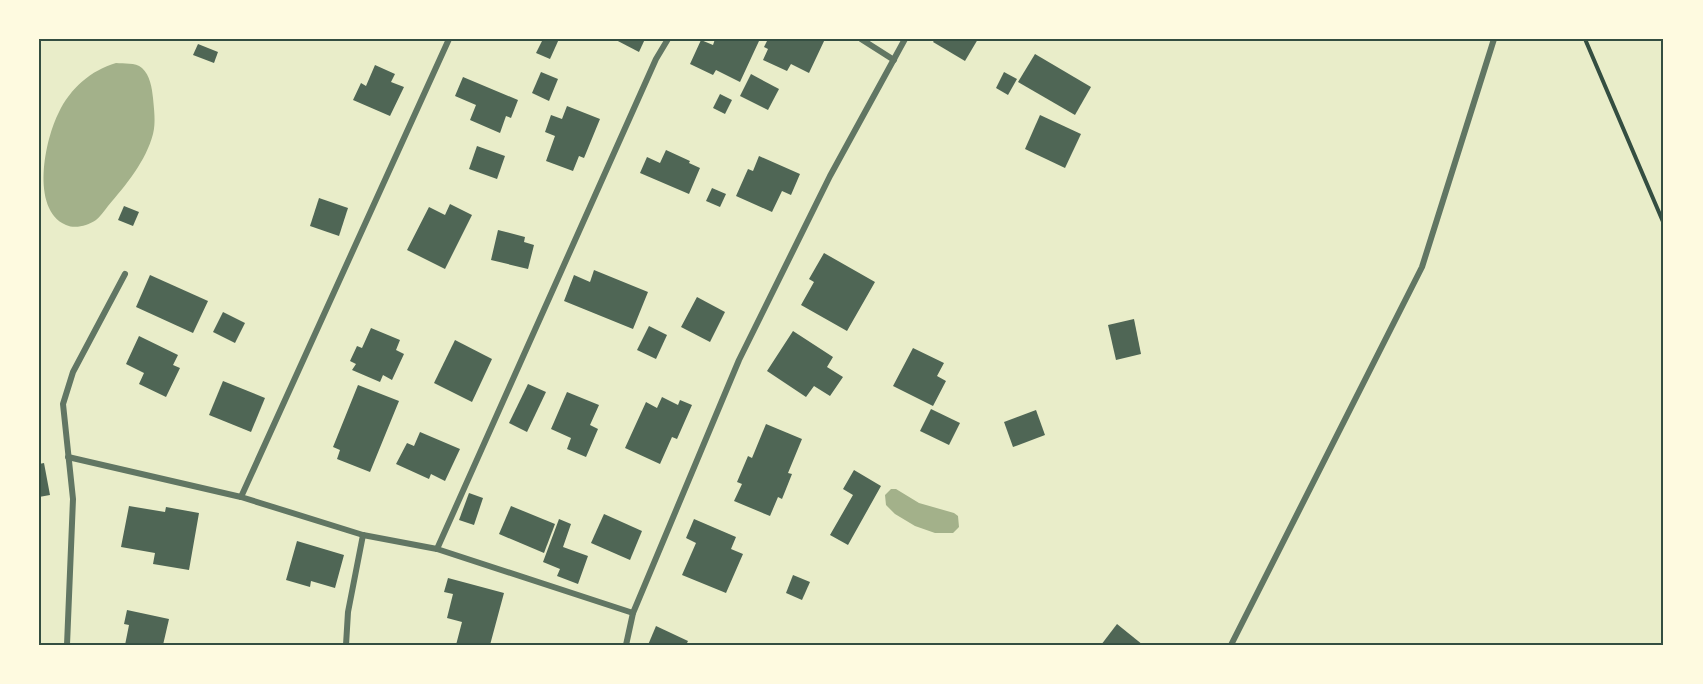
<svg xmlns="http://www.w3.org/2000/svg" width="1703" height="684" font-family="'Noto Sans',sans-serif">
<rect width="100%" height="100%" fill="#e9edc9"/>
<g fill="#a3b18a">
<path d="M116,63C124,64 135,62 142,68C150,75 152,88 153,98C154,109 156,123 153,134C146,161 126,185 108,206C104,211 100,217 96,220C87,226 75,229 66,225C30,209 45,139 59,112C70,89 91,70 116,63Z"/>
<polygon points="891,489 896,489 919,503 954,513 958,516 959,527 953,533 935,533 915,526 895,514 886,505 885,495"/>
</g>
<g fill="#4f6655">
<polygon points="543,39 559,39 550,59 536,53"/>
<polygon points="614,39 645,39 639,52"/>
<polygon points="715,39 738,39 741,41 742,39 756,39 759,41 740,82 716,70 713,75 690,64 701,40 713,45"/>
<polygon points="768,39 825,39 809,73 791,64 787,71 763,60 768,49 764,47"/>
<polygon points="935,39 978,39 965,61 933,42"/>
<polygon points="198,44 218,52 214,63 193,55"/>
<polygon points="1035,54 1091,87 1075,115 1018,82"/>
<polygon points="375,65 395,74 391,82 404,87 390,116 353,100 361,83 366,86"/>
<polygon points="541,72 558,79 549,101 532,93"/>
<polygon points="1004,72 1017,79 1008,95 996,88"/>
<polygon points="751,74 779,89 768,110 740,96"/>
<polygon points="463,77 518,100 511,118 506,116 500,133 470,120 476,105 455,96"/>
<polygon points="720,94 732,100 725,114 713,108"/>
<polygon points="567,106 600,119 584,158 579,156 573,171 546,161 555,136 545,132 551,115 562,119"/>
<polygon points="1040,115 1081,134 1065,168 1025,149"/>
<polygon points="477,146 505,156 497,179 469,169"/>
<polygon points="666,150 690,161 689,163 700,168 689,194 640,173 647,157 660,163"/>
<polygon points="759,156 800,174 791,195 782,191 772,212 736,196 748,169 753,171"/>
<polygon points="712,188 726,194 720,207 706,201"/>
<polygon points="319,198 348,208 339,236 310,226"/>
<polygon points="450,204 472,215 445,269 407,250 429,207 445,215"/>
<polygon points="124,206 139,212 133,226 118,220"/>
<polygon points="498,230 525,237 524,242 534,245 528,269 491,260"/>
<polygon points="824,253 875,282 847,331 801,305 814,282 809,279"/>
<polygon points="594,270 648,292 633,329 564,301 574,275 590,282"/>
<polygon points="150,275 208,301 193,333 136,307"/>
<polygon points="697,297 725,312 710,342 681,327"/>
<polygon points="223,312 245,323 235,343 213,332"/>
<polygon points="1134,319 1141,354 1116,360 1108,325"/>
<polygon points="649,326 667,335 656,359 637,350"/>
<polygon points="371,328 400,340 396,350 404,354 392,380 383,375 380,382 352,370 356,364 350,361 357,346 362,348"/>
<polygon points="793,331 833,357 827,367 843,377 830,396 814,386 806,397 767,371"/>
<polygon points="139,336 178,355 173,365 180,368 166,397 139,384 144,373 126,364"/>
<polygon points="455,340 492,359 472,402 434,383"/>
<polygon points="913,348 944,363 937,376 946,381 933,406 893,386"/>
<polygon points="223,381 265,398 251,432 209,415"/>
<polygon points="528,384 546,392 527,432 509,423"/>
<polygon points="358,385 399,401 370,472 337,459 340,450 333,447"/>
<polygon points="567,392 599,405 590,425 598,429 586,457 567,449 571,438 551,429"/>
<polygon points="662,397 678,405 680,400 692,405 677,439 672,437 660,464 625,448 646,402 657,408"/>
<polygon points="931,409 960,423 949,445 920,431"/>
<polygon points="1036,410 1045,435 1013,447 1004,422"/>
<polygon points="766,424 802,439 788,473 792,474 782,499 778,497 770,516 734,501 742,484 737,482 748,456 752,458"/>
<polygon points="420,432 460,449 445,481 431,474 429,479 396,464 407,443 414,446"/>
<polygon points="44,463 50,495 39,497 39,464"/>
<polygon points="854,470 881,486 848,545 830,535 853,495 843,489"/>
<polygon points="469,493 483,498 474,525 459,520"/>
<polygon points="129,506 165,512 166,507 199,513 189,570 153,564 155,553 121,547"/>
<polygon points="511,506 555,524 544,553 499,534"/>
<polygon points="604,514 642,531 630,560 591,543"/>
<polygon points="559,519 571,524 563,547 588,556 578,584 557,576 560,569 543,562"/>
<polygon points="694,519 736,537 731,549 743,554 726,593 682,575 696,543 686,538"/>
<polygon points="297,541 344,555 335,588 311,581 310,587 286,580"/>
<polygon points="793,575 810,582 802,600 786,593"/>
<polygon points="448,578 504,593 490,645 456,645 462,622 447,618 453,594 444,592"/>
<polygon points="127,610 169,619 163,645 125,645 129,625 124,624"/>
<polygon points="1117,624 1143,645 1101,645"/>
<polygon points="656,626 688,641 686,645 648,645"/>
</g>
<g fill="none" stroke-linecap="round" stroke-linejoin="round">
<polyline stroke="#344e41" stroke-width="4" points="1585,39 1664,224"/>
<g stroke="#617663" stroke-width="6">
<polyline points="861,39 894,60"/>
<polyline points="68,457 241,497 363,535 437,549 633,613"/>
<polyline points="241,497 449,39"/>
<polyline points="437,549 656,59 668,39"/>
<polyline points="67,645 73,499 63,404 73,372 125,274"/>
<polyline points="346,645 348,612 363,535"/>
<polyline points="626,645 633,613 739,360 830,176 905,39"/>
<polyline points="1231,645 1422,267 1494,39"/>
</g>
</g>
<rect width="1703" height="684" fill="none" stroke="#fefae0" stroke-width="81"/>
<rect x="40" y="40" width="1622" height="604" fill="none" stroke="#344e41" stroke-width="2"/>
</svg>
